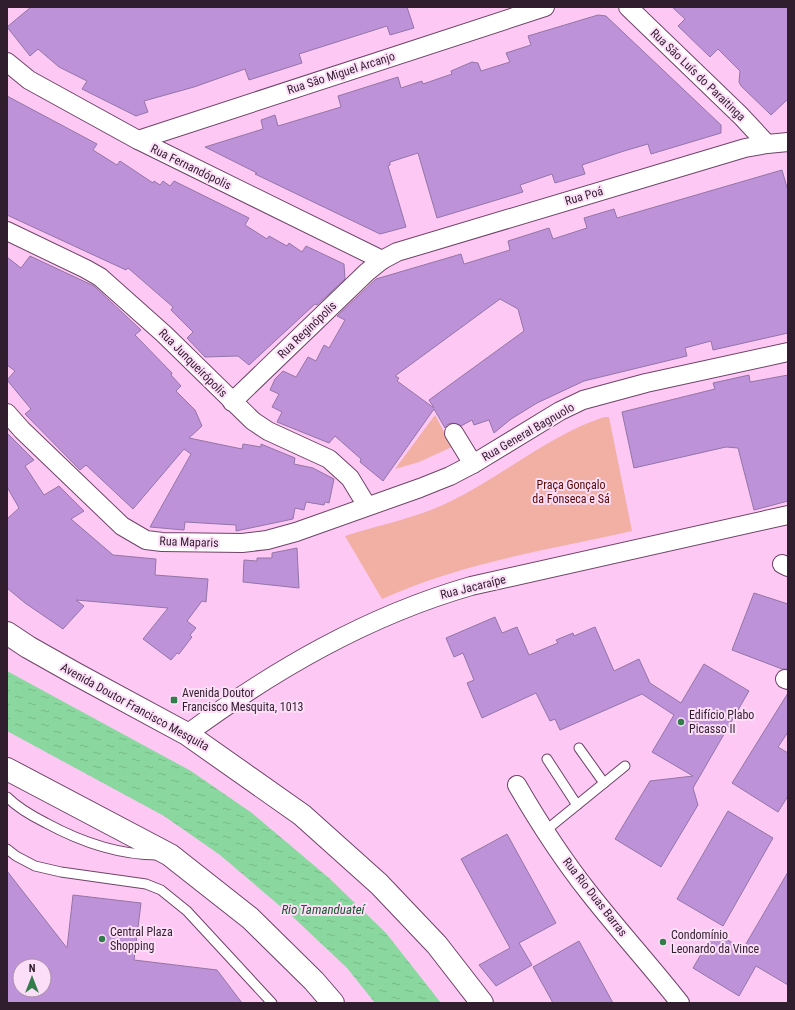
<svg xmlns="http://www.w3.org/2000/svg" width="795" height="1010" font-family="'Roboto Condensed',sans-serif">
<defs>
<pattern id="water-ripples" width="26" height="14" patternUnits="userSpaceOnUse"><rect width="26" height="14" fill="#8ad89f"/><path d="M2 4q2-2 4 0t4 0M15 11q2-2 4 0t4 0" fill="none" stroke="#77b989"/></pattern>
</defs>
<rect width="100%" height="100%" fill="#fdc9f4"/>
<g fill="#f1b0a3">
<polygon points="435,415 452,447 419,462 395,469"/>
<path d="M604,417H609L632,531C548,550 460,563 382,599L345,536C379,525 417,518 449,502C501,477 551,434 604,417Z"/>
</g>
<polygon fill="url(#water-ripples)" points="7,671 191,771 252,813 329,878 386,933 441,1003 375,1003 347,968 293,917 220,855 164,816 7,731"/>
<g fill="#be92d9" stroke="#9375a6" fill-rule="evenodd">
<polygon points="31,7 407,7 414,28 390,35 387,26 299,54 302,63 249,80 245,69 194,87 144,101 148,112 136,116 82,89 87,81 59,67 38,49 30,56 7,27"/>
<polygon points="672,7 788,7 788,99 771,115 741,86 739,82 740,71 718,49 710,57 678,26 685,19"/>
<polygon points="598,15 606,16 721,125 721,133 651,154 648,144 624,151 582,165 585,174 555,183 552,174 520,185 523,192 437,218 418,153 390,162 390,165 388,166 406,227 380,234 255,174 257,173 205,147 263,129 261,120 275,115 278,126 341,107 338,96 398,77 401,88 422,81 423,84 452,74 451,71 472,62 478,63 481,71 510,62 506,53 531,45 528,36"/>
<polygon points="7,96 97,144 93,150 117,165 120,161 153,183 154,181 160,185 163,181 170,186 174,181 249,218 245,225 267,239 269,236 287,246 289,243 302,252 306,246 344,264 345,279 317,305 315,304 249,365 238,356 205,357 187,338 193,332 171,310 173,307 128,268 126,270 7,215"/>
<path d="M782,170L788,191V333L713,350L711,341L685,348L687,356L584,381L537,403L511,419L494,433L489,420L474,425L472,420L461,426L453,423L448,424L445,428L434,409L383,481L360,462L361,459L335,436L329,443L277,422L282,412L272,407L279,394L270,390L275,379L283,371L296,377L308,357L316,361L324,345L329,348L345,320L337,316L376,279L461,254L464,264L510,250L508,241L549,228L553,239L587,228L584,218L614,209L617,218ZM500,299L518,309L524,331L429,400L434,408L397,381L399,378L395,376Z"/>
<polygon points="30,256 94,286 141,330 135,335 172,373 171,375 181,386 176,391 195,410 202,426 189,438 242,449 243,444 261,447 261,444 295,458 294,464 313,468 334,479 329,503 325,502 324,505 306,502 304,510 295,508 293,519 236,531 236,525 185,522 184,530 150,527 191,454 184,449 133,509 86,465 80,470 25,414 31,409 7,380 15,371 7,365 7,257 21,268"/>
<polygon points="749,375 750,382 788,375 788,501 754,510 738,448 726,447 634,468 622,412 715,389 713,383"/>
<polygon points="7,433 34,460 25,466 44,495 59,486 84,511 71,519 113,555 156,559 155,575 208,579 206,602 202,601 187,621 196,628 190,635 192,637 179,654 177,653 171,660 143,639 168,608 76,600 84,606 63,629 25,603 7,588 7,519 19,508 7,487"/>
<polygon points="297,548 299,588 243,582 244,560 257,561 257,558 272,558 272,553"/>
<polygon points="754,593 788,604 788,669 782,669 732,650"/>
<polygon points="495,617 502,633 517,627 529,655 558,643 556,640 573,633 574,636 595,627 614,671 639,659 650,683 681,703 704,664 749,691 693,788 698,805 661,867 615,839 650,781 693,776 652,752 674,715 642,694 560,730 555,719 550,721 536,693 482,718 467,683 474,680 463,653 454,657 446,638"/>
<polygon points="788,693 788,732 778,747 788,753 788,796 778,812 732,783"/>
<polygon points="728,811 773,838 723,926 677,899"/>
<polygon points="507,834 556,923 519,943 532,965 496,986 479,965 510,948 461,859"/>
<path d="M7,871L67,948L73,895L141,903L134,960L217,970L242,1003H7ZM20,966H44V990H20Z"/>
<polygon points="788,872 788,985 756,966 739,996 693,968 714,932 743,949"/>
<polygon points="579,941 613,1003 553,1003 533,967"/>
</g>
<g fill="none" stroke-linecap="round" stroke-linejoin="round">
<g stroke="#6f4369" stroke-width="11">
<g id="service">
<polyline points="579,748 604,783"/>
<polyline points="547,759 577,805"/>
<path d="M7,797C18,808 32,816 46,823C81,842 117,855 158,855"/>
<polyline points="545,831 625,766"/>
<polyline points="7,849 16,856 35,866 61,872 146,884 161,890 187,911 272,1003"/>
</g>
</g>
<g stroke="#6f4369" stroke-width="20">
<g id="minor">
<polyline points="628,7 741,116 767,144"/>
<polyline points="7,62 29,80 138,140 382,260"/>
<polyline points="138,140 545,7"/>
<polyline points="7,231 86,269 100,277 164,334 253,421 268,431 329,459 350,478 367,506"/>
<polyline points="232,402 367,272 382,260 397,252 745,148 767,144 788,142"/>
<polyline points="7,413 22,430 122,526 146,540 162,542 242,543 267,540 296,532 420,488 450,476 473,464 560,411 583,400 646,383 788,352"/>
<polyline points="454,433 473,464"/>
<polyline points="782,564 788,567"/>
<polyline points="785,679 788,680"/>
<path d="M187,734C274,670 367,616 471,586L788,515"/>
<path d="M517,785C539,823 563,860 590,894C619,931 651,966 680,1003"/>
</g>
</g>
<g stroke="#6f4369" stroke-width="24">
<g id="trunk">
<polyline points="7,633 28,647 76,674 187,734 302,815 379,884 437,945 482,1003"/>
<polyline points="7,769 170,855 250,918 314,981 333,1003"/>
</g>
</g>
<use href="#service" stroke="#fff" stroke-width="9"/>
<use href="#minor" stroke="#fff" stroke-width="18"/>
<use href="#trunk" stroke="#fff" stroke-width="22"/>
</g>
<g fill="#317c4a" stroke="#fddef8" stroke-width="1.5">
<rect x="170" y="696" width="8" height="8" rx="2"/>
<circle cx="681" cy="722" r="4"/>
<circle cx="102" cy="939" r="4"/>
<circle cx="663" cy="942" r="4"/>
</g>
<g text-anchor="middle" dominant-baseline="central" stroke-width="4" stroke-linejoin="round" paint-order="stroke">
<g font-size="12" fill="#301d2d" stroke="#fddef8">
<text transform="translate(341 73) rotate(-18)">Rua São Miguel Arcanjo</text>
<text transform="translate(698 75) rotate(44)">Rua São Luís do Paraitinga</text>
<text transform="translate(191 167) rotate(26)">Rua Fernandópolis</text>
<text transform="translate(584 196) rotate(-16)">Rua Poá</text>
<text transform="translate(307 330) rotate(-44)">Rua Reginópolis</text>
<text transform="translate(193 363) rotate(45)">Rua Junqueirópolis</text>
<text transform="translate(528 432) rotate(-30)">Rua General Bagnuolo</text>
<text transform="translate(189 542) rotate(2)">Rua Maparis</text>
<text transform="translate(473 587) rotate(-14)">Rua Jacaraípe</text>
<text transform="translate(135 707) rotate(29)">Avenida Doutor Francisco Mesquita</text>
<text transform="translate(595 897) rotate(52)">Rua Rio Duas Barras</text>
</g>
<g font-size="12" fill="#570700" stroke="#fddef8">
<text x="571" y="485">Praça Gonçalo<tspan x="571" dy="14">da Fonseca e Sá</tspan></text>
</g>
<g font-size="12" fill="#301d2d" stroke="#fddef8" text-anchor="start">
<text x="182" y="693">Avenida Doutor<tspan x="182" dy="14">Francisco Mesquita, 1013</tspan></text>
<text x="689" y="715">Edifício Plabo<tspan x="689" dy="14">Picasso II</tspan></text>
<text x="110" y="932">Central Plaza<tspan x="110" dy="14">Shopping</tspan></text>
<text x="671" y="935">Condomínio<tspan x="671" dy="14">Leonardo da Vince</tspan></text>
</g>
<g font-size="13" font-style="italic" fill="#1e5531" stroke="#fddef8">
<text x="323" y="909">Rio Tamanduateí</text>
</g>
</g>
<rect width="795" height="1010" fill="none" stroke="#301d2d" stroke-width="16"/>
<g transform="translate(32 978)"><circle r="19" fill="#fddef8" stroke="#ab91a7"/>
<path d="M0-3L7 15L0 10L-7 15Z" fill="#317c4a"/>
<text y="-6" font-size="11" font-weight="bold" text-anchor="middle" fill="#301d2d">N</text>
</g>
</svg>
